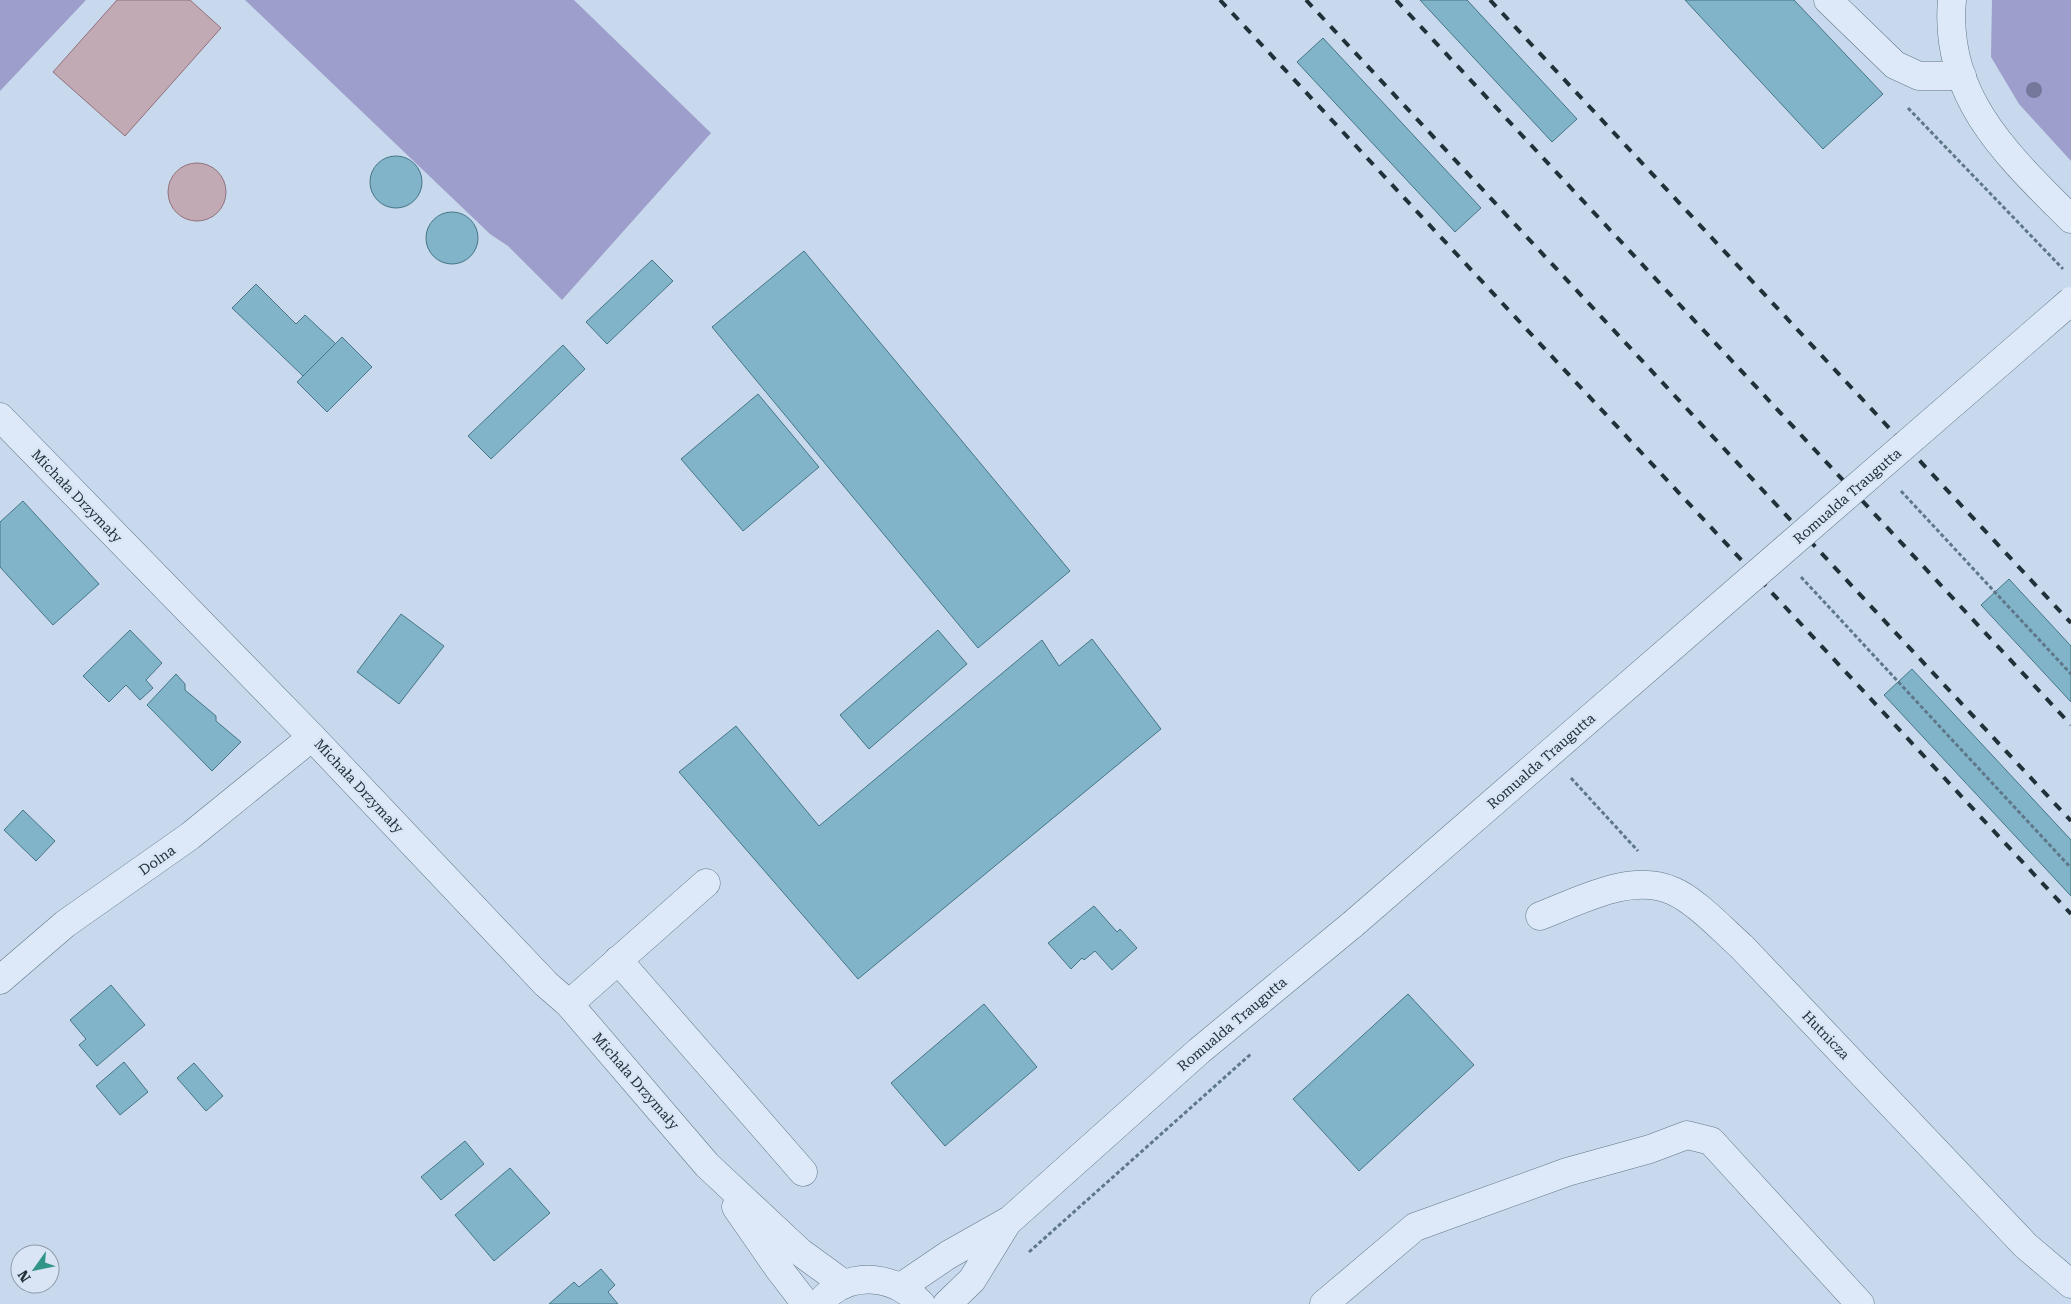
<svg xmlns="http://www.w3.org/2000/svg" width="2071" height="1304" font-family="'Roboto Serif',serif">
<rect width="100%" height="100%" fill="#c9d9ed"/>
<g fill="#9d9ecb">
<polygon points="0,0 86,0 0,91"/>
<polygon points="245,0 574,0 711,133 562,300 508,246 490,234"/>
<polygon points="1992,0 2071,0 2071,161 2019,104 1991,57"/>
</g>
<g fill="#c2aab4" stroke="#90707c">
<polygon points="117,0 190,0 221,28 125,136 53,72"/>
<circle cx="197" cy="192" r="29"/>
</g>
<g fill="#81b4c9" stroke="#457587">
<polygon points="1420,0 1467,0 1577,119 1552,142"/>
<polygon points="1685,0 1794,0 1883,94 1823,149"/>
<polygon points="1323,38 1481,208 1455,232 1297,62"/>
<circle cx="396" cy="182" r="26"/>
<circle cx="452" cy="238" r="26"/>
<polygon points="804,251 1070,571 978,648 712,327"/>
<polygon points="652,260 673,281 607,344 586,322"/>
<polygon points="256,284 296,324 305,315 336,344 303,376 232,308"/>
<polygon points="342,337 372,367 327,412 297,382"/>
<polygon points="563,345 585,369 491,459 468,436"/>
<polygon points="758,394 819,467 743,531 681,459"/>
<polygon points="23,501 99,584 53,625 0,567 0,522"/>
<polygon points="2009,579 2071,646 2071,702 1981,605"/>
<polygon points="401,614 444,646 399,704 357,672"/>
<polygon points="130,630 162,663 146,680 153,688 140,700 126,685 109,702 83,676"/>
<polygon points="938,630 967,664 869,749 840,715"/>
<polygon points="1092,639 1161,729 858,979 679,772 736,726 819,826 1042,640 1059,666"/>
<polygon points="1912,669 2071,840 2071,896 1884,695"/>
<polygon points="176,674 185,684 185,690 216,716 216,721 241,742 212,771 147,705"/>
<polygon points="23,810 55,841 36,861 4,830"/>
<polygon points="1094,906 1117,932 1120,929 1137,948 1112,970 1095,951 1084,960 1082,958 1071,969 1048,943"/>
<polygon points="111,985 145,1025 97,1066 79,1045 86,1039 70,1020"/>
<polygon points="1408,994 1474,1065 1359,1171 1293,1099"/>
<polygon points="984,1004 1037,1067 945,1146 891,1083"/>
<polygon points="124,1062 148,1092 120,1115 96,1086"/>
<polygon points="194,1063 223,1096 206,1111 177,1078"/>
<polygon points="465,1141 484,1164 441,1200 421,1177"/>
<polygon points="510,1168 550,1213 494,1261 455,1215"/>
<polygon points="601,1269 615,1285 608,1292 618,1304 549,1304 574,1282 579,1287"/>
</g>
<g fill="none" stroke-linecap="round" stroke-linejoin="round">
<g stroke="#5e7889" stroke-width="29">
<g id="minor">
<polyline points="1828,0 1895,65 1919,76 1962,76"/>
<path d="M1952,0C1943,97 2009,157 2071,219"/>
<polyline points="0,417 312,737 546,984 569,1004 707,1165 800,1252 844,1284"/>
<path d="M1540,916C1580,901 1631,872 1673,891C1695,900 1724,931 1742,947L2026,1246L2071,1284"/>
<polyline points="618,960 803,1172"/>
<polyline points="0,980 65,924 190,836 312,737"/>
<polyline points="569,1004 706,883"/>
<polyline points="736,1207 779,1269 806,1304"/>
<polyline points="901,1287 948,1255 1010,1220 1199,1051 1353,924"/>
<path d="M819,1304C846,1270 893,1273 921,1304"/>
<polyline points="947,1304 972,1280 1007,1223"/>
<polyline points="1324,1304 1415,1227 1567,1172 1650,1149 1687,1135 1711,1141 1860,1304"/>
</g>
</g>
<g stroke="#5e7889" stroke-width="3" stroke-dasharray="4 2.5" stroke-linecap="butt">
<polyline points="1908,108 2063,269"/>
<polyline points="1901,491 2071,674"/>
<polyline points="1801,577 2071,868"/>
<polyline points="1571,778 1638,851"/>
<polyline points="1029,1252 1252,1053"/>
</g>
<use href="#minor" stroke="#dde8f8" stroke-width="28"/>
<g stroke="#21313a" stroke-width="4" stroke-dasharray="9 9" stroke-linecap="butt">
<polyline points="1220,0 2071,914"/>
<polyline points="1306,0 2071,821"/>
<polyline points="1396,0 2071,725"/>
<polyline points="1490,0 2071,623"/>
</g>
<g stroke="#5e7889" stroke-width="29" stroke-linecap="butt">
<polyline id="minor-bridge" points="1353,924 2071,301"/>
</g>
<use href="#minor-bridge" stroke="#dde8f8" stroke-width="28"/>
</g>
<circle fill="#74789a" cx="2034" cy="90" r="8"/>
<g text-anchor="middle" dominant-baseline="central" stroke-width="5" stroke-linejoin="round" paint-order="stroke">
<g font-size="14" fill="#21313a" stroke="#d9e4f5">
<text transform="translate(77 496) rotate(46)">Michała Drzymały</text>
<text transform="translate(1847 496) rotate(-41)">Romualda Traugutta</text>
<text transform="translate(1541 761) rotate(-41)">Romualda Traugutta</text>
<text transform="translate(359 786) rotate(47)">Michała Drzymały</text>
<text transform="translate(157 860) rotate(-35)">Dolna</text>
<text transform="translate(1232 1024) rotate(-40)">Romualda Traugutta</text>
<text transform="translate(1826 1035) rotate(46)">Hutnicza</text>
<text transform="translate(636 1081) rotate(49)">Michała Drzymały</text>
</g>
</g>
<g transform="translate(35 1269) rotate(237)"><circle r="24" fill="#d9e4f5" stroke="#8f9caa"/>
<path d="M0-4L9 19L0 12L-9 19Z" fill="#319588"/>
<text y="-8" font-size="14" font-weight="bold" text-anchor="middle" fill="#21313a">N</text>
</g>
</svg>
